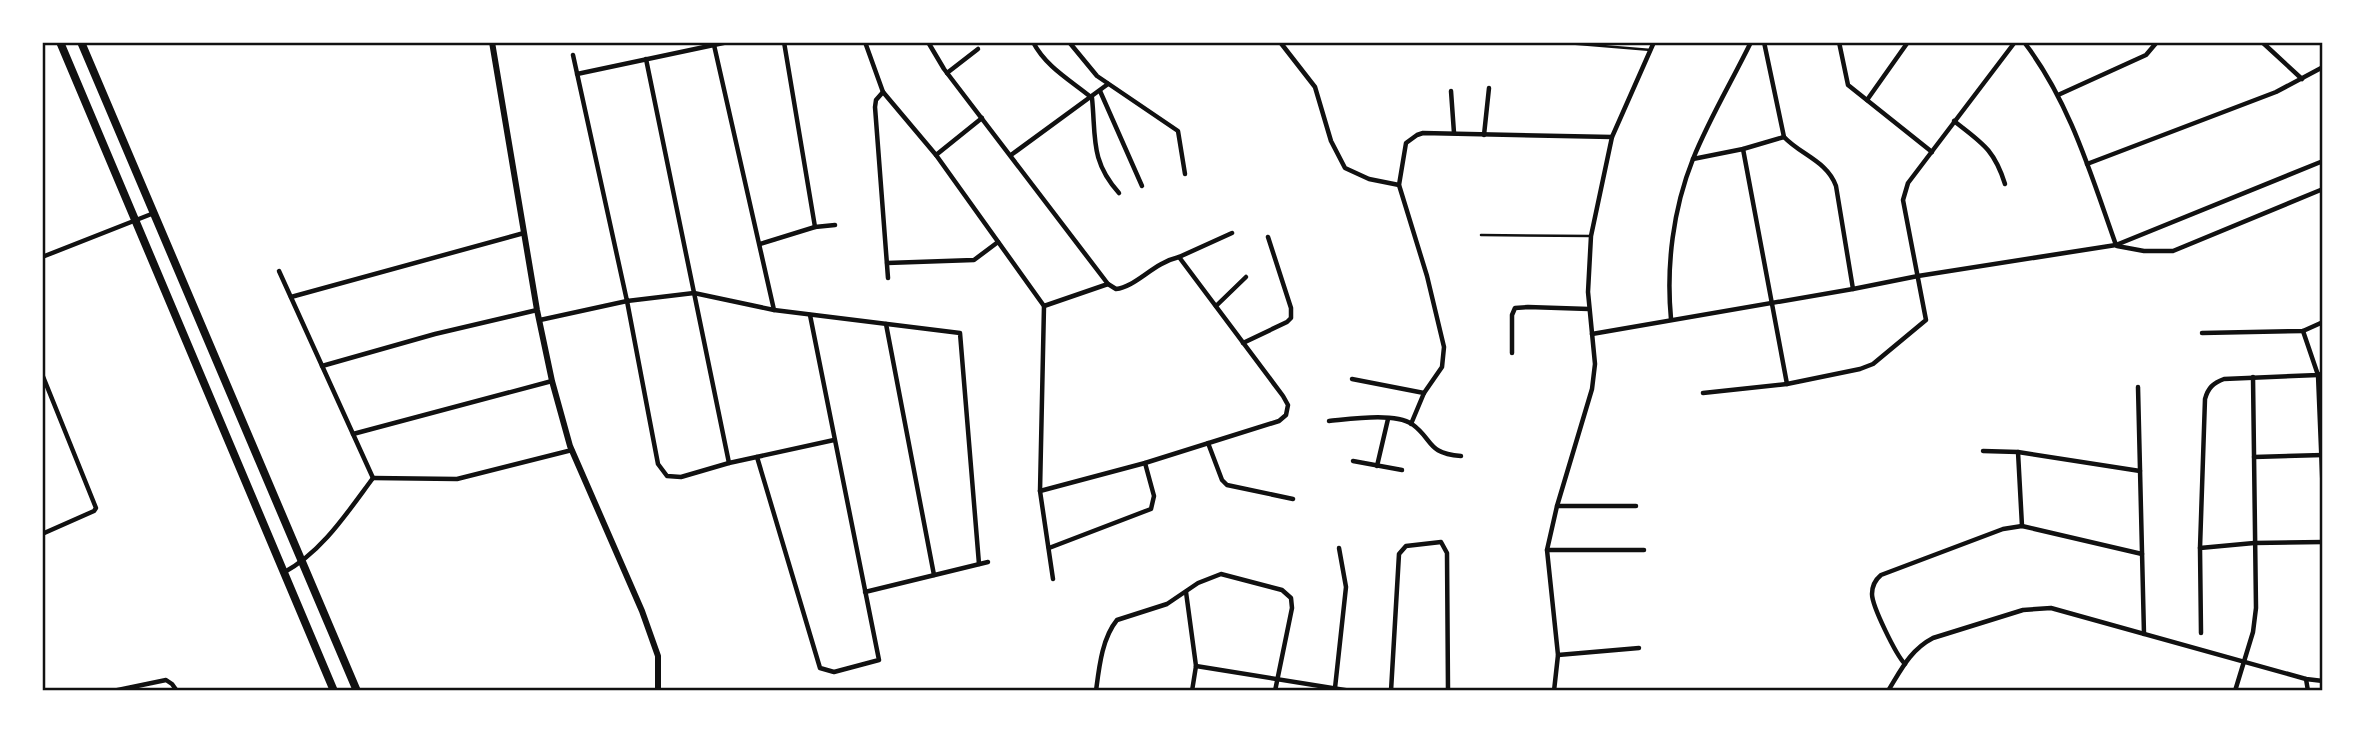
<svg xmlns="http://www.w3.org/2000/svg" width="2365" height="733" font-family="'Noto Sans',sans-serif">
<rect width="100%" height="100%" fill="#fff"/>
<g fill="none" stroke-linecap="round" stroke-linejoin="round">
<g stroke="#111" stroke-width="2.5">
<polyline points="1554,42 1651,50"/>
<polyline points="1481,235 1591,236"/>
</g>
<g stroke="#111" stroke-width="4.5">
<polyline points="784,42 815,227"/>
<polyline points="865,42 883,92 936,155 1044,306 1040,491 1053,579"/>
<path d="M928,42L944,69L1108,284L1116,289C1136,287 1153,263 1179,257L1283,396L1288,405L1286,415L1279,421L1145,463L1040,491"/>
<path d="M1033,42C1046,67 1070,80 1092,98C1096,137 1090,161 1119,193"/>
<polyline points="1069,42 1097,76 1178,131 1185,174"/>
<polyline points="1280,42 1315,87 1331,141 1345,168 1369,179 1399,185"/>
<path d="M1764,42L1784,137C1801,155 1827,161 1836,186L1853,289"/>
<polyline points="1839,42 1848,85 1932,152"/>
<path d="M2024,42C2070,102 2091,175 2116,245"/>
<polyline points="2262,42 2302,79"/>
<polyline points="714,45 774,310"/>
<polyline points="573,55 627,301 694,293 774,310 960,333 979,564"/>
<polyline points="646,59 729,463"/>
<polyline points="947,73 978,49"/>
<polyline points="577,74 728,42"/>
<polyline points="1100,91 1142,186"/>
<polyline points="1451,91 1454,133"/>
<polyline points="883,92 876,100 875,107 888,278"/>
<polyline points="2058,95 2146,55 2157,42"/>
<polyline points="1867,100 1908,42"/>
<path d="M1954,121C1982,143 1994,149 2005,184"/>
<polyline points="1484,135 1489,88"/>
<polyline points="1743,149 1787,384"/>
<polyline points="936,155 982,118"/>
<polyline points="1011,155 1108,84"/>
<polyline points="1693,159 1743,149 1784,137"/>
<polyline points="2087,164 2276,92 2323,67"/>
<polyline points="760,244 815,227 835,225"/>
<polyline points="2117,246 2144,251 2173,251 2323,189"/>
<polyline points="42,257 154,213"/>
<polyline points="1179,257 1232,233"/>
<polyline points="887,263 974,260 998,242"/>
<polyline points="279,271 373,478"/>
<polyline points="291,297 524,233"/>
<polyline points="1044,306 1108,284"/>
<polyline points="1216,306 1246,277"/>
<path d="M1671,319C1666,266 1673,209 1693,159C1709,119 1732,81 1751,42"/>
<polyline points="540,320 627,301 658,464 667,476 681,477 729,463 834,440"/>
<polyline points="886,324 934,575"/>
<polyline points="2303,331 2318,375 2323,497"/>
<polyline points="2202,333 2303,331 2323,322"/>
<polyline points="1592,334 1853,289 1918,276 2116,245 2323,161"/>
<polyline points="1243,343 1287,322 1291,318 1291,308 1268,237"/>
<polyline points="1512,353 1512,315 1515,308 1528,307 1589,309"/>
<polyline points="322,366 435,334 537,310"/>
<polyline points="42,374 96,508 94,511 42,534"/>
<polyline points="1352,379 1424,393"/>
<polyline points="2138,387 2144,634"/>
<polyline points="1703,393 1787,384 1860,369 1873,364 1926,320 1903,200 1908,183 2015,42"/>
<path d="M1329,421C1350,419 1394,412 1412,424C1434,440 1426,453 1461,456"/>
<polyline points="1411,424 1424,393 1442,367 1444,347 1427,276 1399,185 1406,143 1417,135 1423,133 1612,137"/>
<polyline points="353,434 552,381"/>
<polyline points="1208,443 1222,480 1227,485 1293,499"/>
<polyline points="1983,451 2018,452 2140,471"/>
<polyline points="2018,452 2022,526"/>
<polyline points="757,457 820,668 834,672 879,660 810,315"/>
<polyline points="2254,457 2323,455"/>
<polyline points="1353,461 1402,470"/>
<polyline points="1377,466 1388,419"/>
<polyline points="373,478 457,479 572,450"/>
<polyline points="1557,506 1636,506"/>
<polyline points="1049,548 1151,509 1154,496 1145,463"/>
<polyline points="2200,548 2254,543 2323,542"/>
<polyline points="1547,550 1644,550"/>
<path d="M283,573C322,552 347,513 373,478"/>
<polyline points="865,592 988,562"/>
<polyline points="1186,592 1196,666 1192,691"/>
<path d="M2201,633L2200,548L2205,399C2208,388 2213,383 2224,379L2318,375L2323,373"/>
<polyline points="1558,655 1639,648"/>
<path d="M1905,664C1896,655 1872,606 1872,594C1872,586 1875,580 1881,575L2003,529L2022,526L2142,554"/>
<polyline points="1196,666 1351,691"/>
<polyline points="2306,679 2308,691"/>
<polyline points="2323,681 2323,605"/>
<polyline points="1335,688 1346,587 1339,548"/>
<polyline points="113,691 166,680 172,684 177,691"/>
<path d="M1096,691C1099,668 1102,638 1117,620L1167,604L1198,583L1221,574L1282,590L1291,598L1292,608L1275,691"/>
<polyline points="1391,691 1399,554 1406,546 1441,542 1447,553 1448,691"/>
<polyline points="1554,691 1558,655 1547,550 1557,506 1592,389 1595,364 1588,292 1591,236 1612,137 1654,42"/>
<path d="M1888,691C1901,670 1910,650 1933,638L2023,610L2051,608L2306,679L2323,681"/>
<polyline points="2235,691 2253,632 2256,608 2253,377"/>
</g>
<polyline stroke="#111" stroke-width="6" points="492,42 537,310 552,381 570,446 642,611 658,656 658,691"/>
<g stroke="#111" stroke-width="8">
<polyline points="60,42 334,691"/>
<polyline points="81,42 357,691"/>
</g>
</g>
<rect width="2365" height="733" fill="none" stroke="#ffffff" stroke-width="88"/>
<rect x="44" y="44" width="2277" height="645" fill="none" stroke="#111" stroke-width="2.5"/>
</svg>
